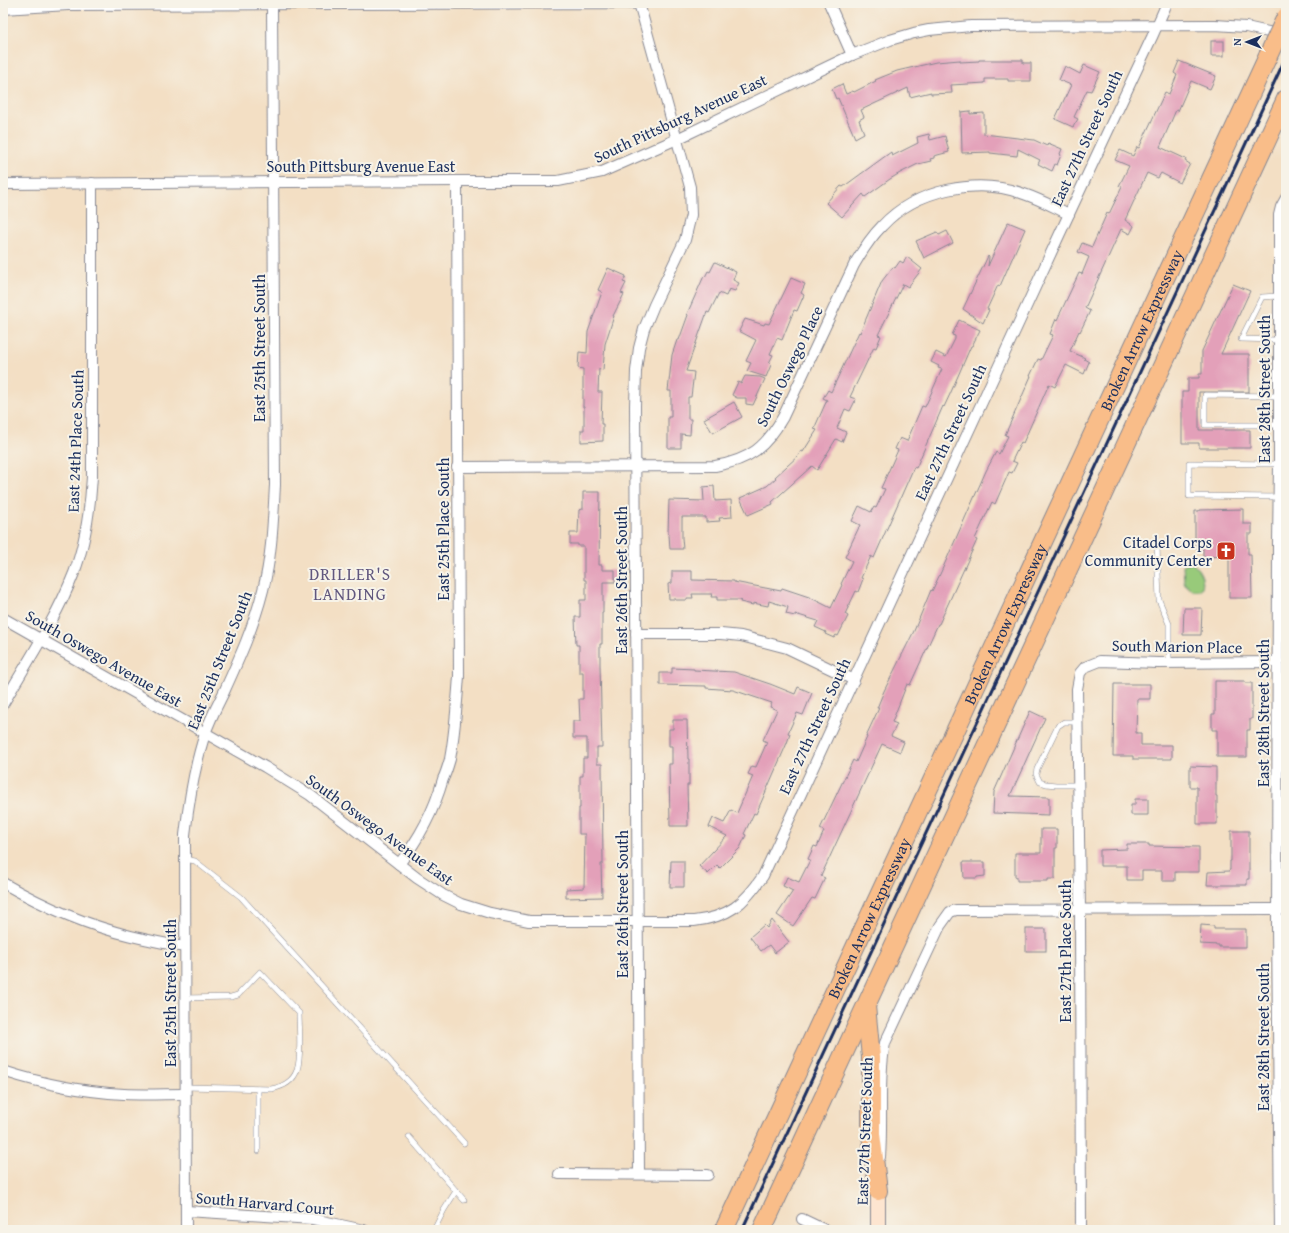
<svg xmlns="http://www.w3.org/2000/svg" width="1289" height="1233" font-family="'Gentium Book Plus',serif">
<rect width="100%" height="100%" fill="#f7f3e8"/>
<filter id="ink" filterUnits="userSpaceOnUse"><feTurbulence type="fractalNoise" baseFrequency=".025" numOctaves="2"/><feDisplacementMap in="SourceGraphic" scale="8" xChannelSelector="R" yChannelSelector="G"/><feConvolveMatrix kernelMatrix="1 2 1 2 8 2 1 2 1" color-interpolation-filters="sRGB"/></filter>
<filter id="wash" filterUnits="userSpaceOnUse"><feTurbulence type="fractalNoise" baseFrequency=".012" numOctaves="4" result="noise"/><feDisplacementMap in="SourceGraphic" scale="16" xChannelSelector="R" yChannelSelector="G"/><feGaussianBlur stdDeviation="0.9" result="paint"/><feColorMatrix in="noise" values="0 0 0 0 0 0 0 0 0 0 0 0 0 0 0 0 0 1.4 0 .05"/><feComposite in="paint" operator="in"/></filter>
<g filter="url(#wash)">
<rect width="100%" height="100%" fill="#f3dfc4"/>
<path fill="#98ca7a" stroke="#5a7c6c" d="M1187,563H1192C1200,569 1206,581 1201,590H1192L1184,583L1183,565Z"/>
<g id="blocks">
<g fill="#e3a0b9">
<rect x="1211" y="41" width="13" height="15"/>
<polygon points="960,60 960,62 979,61 979,60 1023,60 1023,63 1031,63 1031,81 1008,81 1008,79 985,79 985,83 951,85 952,93 931,94 931,92 910,97 908,88 861,110 864,117 859,120 864,133 855,138 838,98 836,99 832,89 842,84 846,94 853,91 854,92 876,81 875,80 897,71 936,62"/>
<polygon points="1179,61 1216,76 1210,89 1191,81 1178,111 1176,110 1160,147 1186,159 1185,161 1190,164 1180,183 1161,173 1158,178 1147,173 1125,220 1134,226 1130,234 1121,229 1085,308 1090,311 1080,332 1079,331 1070,351 1085,358 1084,359 1089,362 1084,374 1066,365 1055,387 1049,384 1023,443 1021,442 1012,461 1017,463 1012,473 1009,472 995,504 992,502 975,539 977,540 939,624 938,624 910,685 907,684 892,722 897,724 891,736 904,742 900,752 882,744 821,876 825,878 815,899 812,898 793,926 777,915 793,891 783,886 787,877 799,882 810,860 808,859 814,846 817,847 824,831 820,829 853,760 856,762 867,737 866,736 879,708 877,708 884,691 914,631 931,590 932,591 941,572 986,471 996,452 999,454 1008,436 1005,435 1031,376 1030,376 1038,359 1041,360 1053,335 1050,334 1056,319 1057,320 1079,273 1082,274 1089,257 1078,252 1082,243 1092,247 1107,213 1109,214 1122,187 1119,186 1129,166 1115,160 1120,150 1133,156 1137,147 1139,148 1165,92 1169,94 1177,75 1174,73"/>
<polygon points="1084,65 1100,72 1091,91 1087,90 1074,117 1078,119 1073,127 1055,119 1071,85 1059,80 1065,66 1080,74"/>
<polygon points="970,111 970,114 984,113 984,134 1034,140 1047,146 1048,143 1062,149 1060,154 1061,155 1057,165 1055,164 1052,171 1038,164 1040,160 1018,149 1017,156 990,153 990,152 962,153 961,112"/>
<polygon points="929,134 930,140 945,136 949,152 934,156 934,158 930,159 931,161 918,164 900,173 890,179 865,197 863,194 842,217 826,203 841,186 843,187 891,152 892,156 918,143 917,137"/>
<polygon points="1008,222 1025,229 1000,286 998,285 987,309 989,310 983,323 963,309 988,256 989,257 988,266"/>
<polygon points="947,231 953,243 924,258 916,241 937,232 939,235"/>
<polygon points="907,257 922,269 908,287 903,284 878,335 881,336 876,348 874,347 850,397 856,399 850,411 845,409 837,428 846,432 842,442 836,439 817,470 812,466 772,502 773,504 748,515 740,498 767,486 776,478 775,477 798,456 801,451 803,452 817,430 814,429 827,400 823,398 828,390 831,392 859,332 860,333 882,281 893,267 895,268 900,261 903,263"/>
<polygon points="715,262 736,272 733,280 739,283 735,291 729,289 726,296 719,293 709,313 707,312 686,371 694,372 691,397 688,397 688,419 691,419 690,435 681,434 681,448 668,448 668,417 671,417 671,391 668,391 672,355 677,340 679,340 688,315 687,314 704,276 705,277 708,271 710,272"/>
<polygon points="608,268 626,276 623,282 626,283 621,293 624,294 613,316 614,316 605,344 603,370 599,369 598,392 602,392 601,424 603,424 603,441 581,442 581,430 584,430 584,407 583,407 583,369 578,368 579,352 587,353 588,332 602,292 598,290"/>
<polygon points="791,278 805,284 801,293 804,295 797,311 794,310 782,340 777,338 770,354 773,355 769,363 771,365 766,377 747,371 751,363 746,361 756,340 739,331 745,319 764,325 765,323 769,324"/>
<polygon points="1233,284 1250,291 1221,354 1249,354 1249,392 1199,392 1199,430 1250,430 1250,448 1199,448 1199,443 1182,443 1182,392 1188,392 1188,378 1199,378 1199,374 1202,374 1202,351"/>
<polygon points="959,320 980,330 972,346 971,346 951,392 944,407 943,406 916,468 914,467 874,558 871,556 861,578 863,579 858,592 856,591 845,614 848,616 838,636 836,635 834,638 825,634 826,632 815,627 818,621 795,614 795,616 786,614 788,607 769,601 768,606 753,603 753,605 740,602 741,600 717,600 717,597 711,597 712,594 692,594 693,598 687,598 687,600 675,600 675,599 669,599 668,584 672,583 672,571 692,571 692,580 734,581 734,582 781,591 782,588 809,597 831,608 842,585 841,584 852,561 845,557 860,525 852,521 859,506 871,512 874,507 876,508 885,489 881,488 898,450 895,449 900,438 907,441 922,406 925,407 942,369 938,368 939,366 931,362 936,352 946,357 955,339 955,336 952,335"/>
<polygon points="745,376 760,377 765,379 753,405 746,404 746,398 737,398 732,395 738,382 741,384"/>
<polygon points="734,402 742,417 713,433 712,432 704,419"/>
<polygon points="714,486 715,501 731,500 732,517 719,518 720,521 706,522 706,517 682,517 682,538 683,549 670,549 669,534 668,534 669,500 704,501 703,487"/>
<polygon points="583,492 600,492 599,565 602,565 602,570 615,570 615,582 603,582 603,613 602,613 602,644 600,644 600,665 602,747 597,747 597,764 602,764 603,864 601,864 602,897 566,898 566,889 584,888 585,834 579,834 579,808 580,808 580,776 583,776 583,758 587,758 587,738 573,738 573,721 580,721 579,699 583,699 583,672 579,672 579,645 576,645 575,617 580,617 580,600 586,600 586,580 584,580 584,546 578,546 578,544 570,544 570,533 578,533 579,510 583,509"/>
<polygon points="1243,509 1243,524 1252,524 1252,534 1248,534 1248,554 1251,554 1252,598 1229,598 1229,556 1203,557 1203,548 1195,548 1195,511 1199,511 1199,510"/>
<polygon points="1184,608 1202,608 1201,635 1183,635"/>
<polygon points="672,668 694,669 694,670 734,672 770,684 795,694 798,687 812,693 803,715 797,713 788,733 790,734 787,743 756,814 754,813 744,834 746,835 740,848 720,868 717,865 708,874 699,866 727,836 709,827 713,818 724,823 731,810 737,813 753,776 748,774 752,766 756,767 767,742 763,740 777,710 770,707 772,703 733,690 706,688 706,686 660,685 660,673 672,673"/>
<polygon points="1215,681 1245,681 1245,683 1252,683 1252,719 1250,719 1250,730 1247,730 1247,757 1217,757 1217,730 1212,730 1212,714 1215,714"/>
<polygon points="1114,684 1150,684 1150,699 1137,699 1136,733 1141,733 1141,745 1172,745 1172,759 1133,759 1133,756 1113,756"/>
<polygon points="1030,711 1045,718 1010,796 1049,797 1049,815 993,813 994,792"/>
<polygon points="673,720 687,720 688,759 689,759 689,785 687,785 688,826 670,826 669,764 672,764 672,746 669,746 669,729 673,729"/>
<polygon points="1190,766 1216,767 1216,796 1217,796 1217,824 1197,824 1197,787 1190,787"/>
<polygon points="1135,799 1148,799 1148,815 1131,815 1131,805 1135,805"/>
<polygon points="1041,829 1057,829 1057,848 1055,848 1055,879 1048,879 1048,881 1017,881 1017,877 1015,877 1015,853 1041,853"/>
<polygon points="1231,831 1249,831 1249,879 1247,879 1247,885 1207,885 1208,872 1229,871 1229,870 1230,870 1230,861 1231,861"/>
<polygon points="1127,844 1149,844 1149,846 1199,847 1199,872 1175,872 1175,881 1162,881 1162,871 1142,871 1142,880 1127,880 1127,866 1100,866 1100,850 1127,849"/>
<polygon points="671,861 684,861 684,887 670,887"/>
<polygon points="963,862 985,862 985,876 977,877 977,878 964,878"/>
<polygon points="772,920 789,942 775,953 769,945 761,951 750,937 764,925 767,928"/>
<polygon points="1201,925 1214,926 1214,929 1246,929 1246,947 1219,947 1219,945 1200,944"/>
<rect x="1026" y="929" width="20" height="22"/>
</g>
</g>
</g>
<g filter="url(#ink)">
<use href="#blocks" fill-opacity="0" stroke="#878791" stroke-width="1"/>
<g fill="none" stroke-linecap="round" stroke-linejoin="round">
<g stroke="#878791" stroke-width="6">
<g id="lane">
<polyline points="1279,340 1241,339 1262,297 1279,296"/>
<polyline points="1279,396 1205,395 1205,425 1279,425"/>
<polyline points="1279,497 1189,496 1189,463 1279,464"/>
<polyline points="1157,546 1159,600 1169,624 1169,662"/>
<polyline points="1078,722 1064,722 1058,726 1037,769 1036,774 1040,782 1046,784 1056,785 1079,785"/>
<polyline points="185,859 195,861 241,897 464,1143"/>
<path d="M185,998L231,997L238,995L260,972L299,1013C299,1027 302,1057 297,1070C293,1082 282,1087 271,1089L186,1087"/>
<polyline points="258,1089 258,1151"/>
<polyline points="409,1137 464,1200"/>
<polyline points="434,1230 444,1210 456,1191"/>
</g>
</g>
<g stroke="#878791" stroke-width="12">
<g id="street">
<polyline points="829,3 852,55"/>
<polyline points="3,9 68,5 622,3 640,4"/>
<polyline points="3,184 457,181 558,181 602,172 677,139 852,55 890,40 914,33 929,30 971,26 1215,25 1246,27 1282,35"/>
<path d="M457,467L715,466C750,460 766,447 783,417L854,265C862,251 870,238 882,226C916,189 977,177 1024,194C1039,199 1054,207 1069,214"/>
<path d="M3,618L265,767L310,795L417,878L443,895L461,904L490,913L529,921H694C729,917 744,904 763,876L1069,214L1152,37L1167,3"/>
<polyline points="636,634 721,634 741,636 787,648 854,680"/>
<path d="M3,704C28,661 56,619 74,573C86,542 90,509 92,477V183"/>
<path d="M399,864C420,838 434,811 443,779C446,773 448,766 450,759C455,732 457,704 459,676L457,181"/>
<path d="M3,883C43,906 86,925 131,936C148,940 167,944 185,947"/>
<path d="M3,1071C40,1083 85,1092 124,1094C144,1095 165,1094 185,1094"/>
<path d="M880,1157C883,1119 878,1081 885,1043L940,926L950,912L956,910L1286,909"/>
<polyline points="559,1174 708,1175"/>
<polyline points="639,1174 635,406 636,371 639,348 644,329 654,305 685,240 691,215 690,187 639,3"/>
<polyline points="186,1211 313,1219 364,1230"/>
<polyline points="802,1219 825,1230"/>
<path d="M186,1230L185,835C189,800 194,767 205,734C210,719 217,706 224,692C239,659 254,626 263,590C272,556 273,520 275,485L272,3"/>
<polyline points="1081,1230 1080,909 1077,689 1080,673 1085,667 1100,661 1158,663 1278,662"/>
<polyline points="1280,1230 1277,925 1278,544 1279,464 1279,215 1281,207 1286,198"/>
</g>
</g>
<g stroke="#878791" stroke-width="16">
<polyline id="secondary" points="878,1191 878,1230"/>
</g>
<g stroke="#878791" stroke-width="20">
<g id="highway">
<polyline points="866,1006 871,1057 871,1134 878,1191"/>
<path id="s1" d="M724,1230L1268,56"/>
<polyline points="762,1230 1286,99"/>
</g>
</g>
<use href="#lane" stroke="#fff" stroke-width="5"/>
<use href="#street" stroke="#fff" stroke-width="10"/>
<use href="#secondary" stroke="#fde5d0" stroke-width="14"/>
<use href="#highway" stroke="#f9bd89" stroke-width="18"/>
<polyline stroke="#1b2f5e" stroke-width="3" points="742,1230 1286,57"/>
<g stroke="#878791" stroke-width="20" stroke-linecap="butt">
<polyline id="highway-bridge" points="1268,56 1286,17"/>
</g>
<use href="#highway-bridge" stroke="#f9bd89" stroke-width="18"/>
</g>
</g>
<defs>
<g id="church-square" transform="scale(1)"><rect x="-9" y="-9" width="18" height="18" rx="4" fill="#c8321e" stroke="#f7f3e8"/><path d="M-1.2-6h2.4v3.5h3.3v2.4h-3.3V6h-2.4V-.1h-3.3v-2.4h3.3Z" fill="#fff"/></g>
</defs>
<g fill-rule="evenodd">
<use href="#church-square" x="1226" y="551"/>
</g>
<g text-anchor="middle" dominant-baseline="central" stroke-width="4" stroke-linejoin="round" paint-order="stroke">
<g font-size="16" fill="#1b2f5e" stroke="#f7f3e8">
<text transform="translate(680 118) rotate(-25)">South Pittsburg Avenue East</text>
<text transform="translate(1086 138) rotate(-65)">East 27th Street South</text>
<text x="361" y="166">South Pittsburg Avenue East</text>
<text stroke="none"><textPath href="#s1" startOffset="992">Broken Arrow Expressway</textPath></text>
<text transform="translate(259 348) rotate(-90)">East 25th Street South</text>
<text transform="translate(789 366) rotate(-64)">South Oswego Place</text>
<text transform="translate(1264 389) rotate(-90)">East 28th Street South</text>
<text transform="translate(950 432) rotate(-65)">East 27th Street South</text>
<text transform="translate(75 441) rotate(-88)">East 24th Place South</text>
<text transform="translate(443 529) rotate(-90)">East 25th Place South</text>
<text transform="translate(621 580) rotate(-90)">East 26th Street South</text>
<text stroke="none"><textPath href="#s1" startOffset="668">Broken Arrow Expressway</textPath></text>
<text transform="translate(1177 646) rotate(1)">South Marion Place</text>
<text transform="translate(104 658) rotate(30)">South Oswego Avenue East</text>
<text transform="translate(219 660) rotate(-68)">East 25th Street South</text>
<text transform="translate(1263 713) rotate(-90)">East 28th Street South</text>
<text transform="translate(814 726) rotate(-65)">East 27th Street South</text>
<text transform="translate(380 829) rotate(36)">South Oswego Avenue East</text>
<text transform="translate(622 904) rotate(-90)">East 26th Street South</text>
<text stroke="none"><textPath href="#s1" startOffset="344">Broken Arrow Expressway</textPath></text>
<text transform="translate(1065 951) rotate(-90)">East 27th Place South</text>
<text transform="translate(170 993) rotate(-90)">East 25th Street South</text>
<text transform="translate(1263 1037) rotate(-90)">East 28th Street South</text>
<text transform="translate(864 1131) rotate(-88)">East 27th Street South</text>
<text transform="translate(265 1203) rotate(5)">South Harvard Court</text>
</g>
<g font-size="16" fill="#1b2f5e" stroke="#f7f3e8" text-anchor="end">
<text x="1212" y="542">Citadel Corps<tspan x="1212" dy="18">Community Center</tspan></text>
</g>
<g font-size="17" letter-spacing="1" fill="#61577e" stroke="#f7f3e8">
<text x="350" y="573">DRILLER'S<tspan x="350" dy="20">LANDING</tspan></text>
</g>
</g>
<rect width="1289" height="1233" fill="none" stroke="#f7f3e8" stroke-width="16"/>
<g transform="translate(1247 42) rotate(270)" stroke="#f7f3e8" stroke-width="3" paint-order="stroke">
<path d="M0-3L7 15L0 10L-7 15Z" fill="#1b2f5e"/>
<text y="-6" font-size="11" font-weight="bold" text-anchor="middle" fill="#1b2f5e">N</text>
</g>
</svg>
